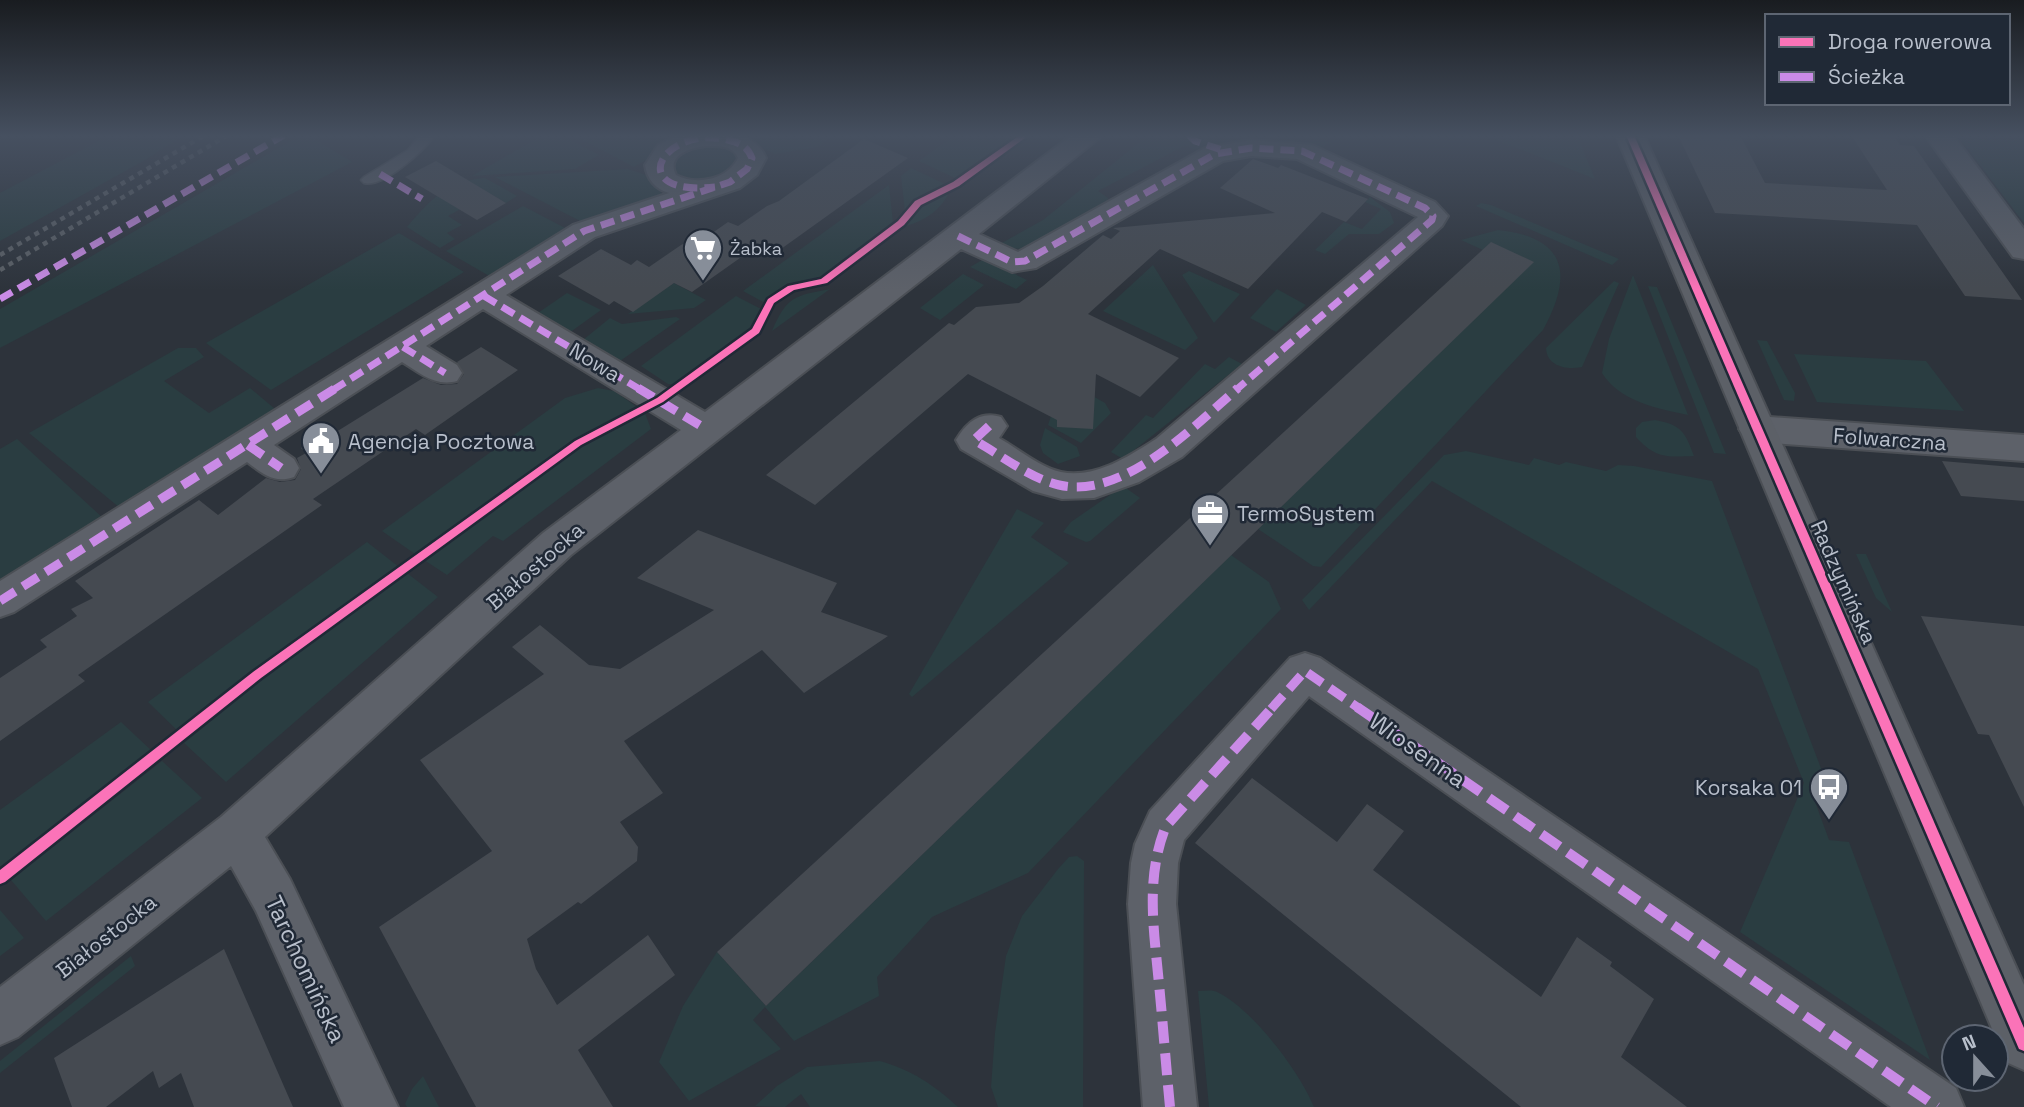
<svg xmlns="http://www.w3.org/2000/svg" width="2024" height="1107" font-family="'Space Grotesk',sans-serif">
<rect width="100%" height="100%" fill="#2d333b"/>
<g fill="#2a3d41">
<polygon points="110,135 184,135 145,160 0,241 0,193"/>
<polygon points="301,135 308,135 352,162 0,348 0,309"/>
<polygon points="543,135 560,135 599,155 575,169 472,176"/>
<polygon points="573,135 688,135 634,167"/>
<polygon points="735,135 833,135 818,147 775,154"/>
<polygon points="955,135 1016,135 957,179 919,161"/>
<polygon points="1484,135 1577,135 1595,179"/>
<polygon points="1957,135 2024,135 2024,223"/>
<path d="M1146,137L1332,142L1317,149C1290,140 1246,138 1218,145C1210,147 1205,151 1197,151L1186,145L1098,191L1108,198L1107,203L1024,249L1008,248L1000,244L1043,220Z"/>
<path d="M690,144L728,145L740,159C720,185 702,184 672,175L669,158Z"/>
<polygon points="911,168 947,185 915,202 905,212 901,176"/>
<polygon points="628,169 649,176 664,197 584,223 495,177"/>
<path d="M485,178L517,196L506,203L489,193L448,216L462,225L447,233L455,239L440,248L407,227C431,199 447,181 485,178Z"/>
<polygon points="889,185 893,223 821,277 789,285 765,303 743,291"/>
<path d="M944,193L948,195C936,215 921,222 899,228L919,206Z"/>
<polygon points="1370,197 1390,212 1394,223 1379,234 1349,234 1325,254 1315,250 1344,222 1362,229 1381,209 1365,202"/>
<polygon points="1481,203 1491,205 1619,259 1612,265 1476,206"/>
<polygon points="523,206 567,229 491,277 446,251"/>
<path d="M1498,230C1568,237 1573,276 1543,330L1321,567L1313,566L1258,529L1533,262L1491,243L1483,250L1461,240Z"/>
<polygon points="399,233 464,272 271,390 206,343"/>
<polygon points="984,259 1027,280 1016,289 970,267"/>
<polygon points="1153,265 1198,338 1185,350 1103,311"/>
<polygon points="1189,271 1240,294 1214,323 1182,275"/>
<polygon points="963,274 984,285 940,320 920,308"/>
<path d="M1633,275L1688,415C1658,409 1619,401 1602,373L1609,339Z"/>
<path d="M1614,281L1619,283L1582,367C1567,370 1547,367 1546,348Z"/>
<polygon points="674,283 706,300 694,308 628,314"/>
<polygon points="1648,286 1657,287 1726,454 1714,453"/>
<path d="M830,289L772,331C787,296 794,296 830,289Z"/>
<polygon points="1277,289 1306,305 1276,332 1250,318"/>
<polygon points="567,293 601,310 569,333 535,315"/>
<polygon points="736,296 761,309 752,328 673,384 668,384 641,366"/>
<polygon points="676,317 680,319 620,361 583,340 610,318 622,324"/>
<polygon points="1757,340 1767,341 1795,393 1794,401 1784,400"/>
<polygon points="178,348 196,348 204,357 164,381 209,413 250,388 275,409 120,508 29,433"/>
<polygon points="1794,354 1926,361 1964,411 1817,402"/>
<polygon points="1229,357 1242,364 1123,459 1111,452 1146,415 1153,418 1205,364 1215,369"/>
<polygon points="1075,386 1105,403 1111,413 1081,443 1048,425 1052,413"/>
<polygon points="598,388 614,391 637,407 575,440 415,554 382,531 565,398"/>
<polygon points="645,413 651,429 503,541 493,536 447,575 424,560 584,444"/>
<path d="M1655,420C1682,425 1685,432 1694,456C1667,457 1656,459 1636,437V428L1642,422Z"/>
<polygon points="1045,428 1077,447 1080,456 1058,464 1043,453 1040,445"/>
<polygon points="17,439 104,519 0,584 0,449"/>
<polygon points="1466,451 1529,465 1534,458 1559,465 1566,462 1606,471 1618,465 1634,466 1712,481 1833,800 1814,799 1829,840 1849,842 1930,1060 1740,932 1804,783 1758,669 1432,481 1309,610 1302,600 1444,455"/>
<polygon points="1123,486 1140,498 1090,541 1086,542 1063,532 1071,522"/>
<polygon points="1017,509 1044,523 1031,537 1069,563 912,697 909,694"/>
<polygon points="367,542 399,567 235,687 179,732 148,702"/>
<polygon points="1856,554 1866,554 1892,612 1876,598"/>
<polygon points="1231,555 1269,582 1281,609 1028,873 932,917 877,977 879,996 794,1041 765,1007 753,1020 781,1049 689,1101 659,1062 683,1006 717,952 766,1006"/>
<polygon points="407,573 438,597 226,782 184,743 260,681"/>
<polygon points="121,722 154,753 2,870 0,867 0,810"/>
<polygon points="162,761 202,798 46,921 11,880"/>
<polygon points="1077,856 1084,861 1083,1107 998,1107 991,1087 995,1033 1006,956 1022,916 1058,869 1069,857"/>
<polygon points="0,910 24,938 0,956"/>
<polygon points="131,956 135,966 0,1073 0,1061"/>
<path d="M1198,991C1205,991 1213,989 1219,993C1253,1010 1300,1072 1314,1107H1209Z"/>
<path d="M880,1061C912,1070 934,1085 958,1107H810L801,1094L785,1107L755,1106L777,1086L807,1067Z"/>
<polygon points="423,1076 439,1107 407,1107 405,1104 412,1089"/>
</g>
<g fill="#454a51">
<polygon points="1678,135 1740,135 1765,183 1887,190 1851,135 1893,135 1900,145 1914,146 2022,300 1965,296 1917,225 1715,213"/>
<polygon points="864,139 908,158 781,249 764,241 692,292 674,283 633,312 614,301 609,305 558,276 601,249 631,265 637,260 649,267 681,245 691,240 698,243 728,222 738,226 767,206 779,201"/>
<polygon points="1253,159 1278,168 1281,165 1368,199 1346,222 1322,212 1248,289 1160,249 1088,314 1179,358 1140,397 1096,374 1093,429 1057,427 1057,420 968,374 815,505 766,475 949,323 954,325 976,307 1019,303 1043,286 1103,235 1111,239 1120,231 1113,228 1275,213 1220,188"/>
<polygon points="436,161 506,203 477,220 405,177"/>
<polygon points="1491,242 1534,262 766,1006 717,952"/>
<polygon points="481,347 518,370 425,435 416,429 313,499 322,505 78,675 85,681 0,741 0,678 47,647 40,640 77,616 71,609 93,598 75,581 199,500 218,515 266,478 280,482 295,480 301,469 297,458 306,453 301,448 331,429 336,432 423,378 441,385 457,384 464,374 457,362"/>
<polygon points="1942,461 2024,468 2024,501 1961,496"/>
<polygon points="698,530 837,583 821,612 888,636 804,693 762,650 624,741 663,793 620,822 638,847 637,861 581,904 578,902 527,939 536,969 557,1005 648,935 675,975 578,1050 613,1107 476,1107 379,927 492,851 420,760 544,674 512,647 540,625 589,665 620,669 714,610 637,578"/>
<polygon points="1921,616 2024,626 2024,807 1989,735 1978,734"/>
<polygon points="1252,778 1337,842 1367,804 1404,831 1373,870 1541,997 1577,937 1612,962 1610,966 1654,999 1621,1057 1687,1107 1521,1107 1195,843"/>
<polygon points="224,949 293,1107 194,1107 181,1073 159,1088 153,1071 106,1107 72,1107 54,1058"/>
</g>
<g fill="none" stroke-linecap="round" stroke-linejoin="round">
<g stroke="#4b4f55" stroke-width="3">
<path id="lane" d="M420,135H435C424,150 384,188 364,183L361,180L364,177L408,150Z"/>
</g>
<g stroke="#4b4f55" stroke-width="4">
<g id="street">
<path d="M678,135C708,135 752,124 766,158L757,175L740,188L595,237L506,295L705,412L1072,135H1103L979,234L1018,252L1205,148L1251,140L1312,145L1435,202L1448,216L1442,226L1182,457L1139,482L1094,498L1062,499L1033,491L961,449L956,440C967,422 980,411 1001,417L1007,426L999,438C1017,448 1039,467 1061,472C1095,479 1129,456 1156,439L1418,217L1297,159L1251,156L1223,161L1036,268L1012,272L961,249L571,555L265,837L290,879L398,1107H344L256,911L231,866L18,1037L0,1045V987L221,817L543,533L681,430L483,309L426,346L457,365L462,373L457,381C435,387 420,373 402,362L274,445L294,459L299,468L294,477C274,484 263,474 247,462L14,612L0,617V581L573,225L669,193C655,189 647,179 645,165L658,145ZM706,146C718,146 733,145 738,158C728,179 697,186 676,175C666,155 690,148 706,146Z"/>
<polygon points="1925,135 1953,135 2024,229 2024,259 2013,257"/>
<polygon points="1757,416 2024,435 2024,461 1757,442 1745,438 1739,429 1745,420"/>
<polygon points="1305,653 1320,658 1956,1088 1964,1107 1891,1107 1309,696 1184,840 1178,863 1176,904 1197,1107 1143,1107 1128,904 1131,863 1135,844 1150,811 1290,658"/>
</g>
</g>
<g stroke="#4b4f55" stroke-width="4">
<polygon id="secondary" points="1616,135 1644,135 2024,985 2024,1070 2006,1062"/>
</g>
<use href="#lane" fill="#5d6169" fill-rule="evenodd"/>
<use href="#street" fill="#5d6169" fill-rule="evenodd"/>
<use href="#secondary" fill="#5c6067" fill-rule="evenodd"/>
<g stroke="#5b6066" stroke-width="4.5" stroke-dasharray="5 5" stroke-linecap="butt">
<polyline points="0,255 205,135"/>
<polyline points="0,270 228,135"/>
</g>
<g stroke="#ca8be6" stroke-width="7" stroke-dasharray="14 7" stroke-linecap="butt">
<polyline points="1189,135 1195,141 1225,151"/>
<polyline points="380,174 422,199"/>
<polyline points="958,236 1012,262 1025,261 1215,154 1251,148 1302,151 1425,208 1433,216 1432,220 1236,390"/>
<polyline points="484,296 641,390"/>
<polyline points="0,299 284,135"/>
<polyline points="403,347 445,373"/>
<path d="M333,390L584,231L730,182L747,169L752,158C747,146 740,143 728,140C662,124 622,197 715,187"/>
</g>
<g stroke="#ca8be6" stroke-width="9" stroke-dasharray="18 9" stroke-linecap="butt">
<polyline points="638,388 706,429"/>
<path d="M989,426L974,440C1001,455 1029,478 1059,485C1123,500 1194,426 1238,388"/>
<polyline points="248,445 281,468"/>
<polyline points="0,601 336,388"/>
<polyline points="1271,709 1305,671 1360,709"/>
</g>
<g stroke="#ca8be6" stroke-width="10" stroke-dasharray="22 10" stroke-linecap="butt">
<polyline points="1357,707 1937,1107"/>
<path d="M1170,1107C1166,1066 1163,1025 1159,984C1154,930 1145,878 1166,826L1273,707"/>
</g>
<g stroke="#202936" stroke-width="5">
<g id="cycleway">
<polygon points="1020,135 1029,135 959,186 921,205 904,225 827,283 794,290 774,303 759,333 663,402 581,445 261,678 5,882 0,884 0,870 253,672 575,441 657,398 752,329 768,299 788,286 821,279 898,221 915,201 953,182"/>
<polygon points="1626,135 1634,135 2024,1028 2024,1051 2019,1049"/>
</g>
</g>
<use href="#cycleway" fill="#fb73b8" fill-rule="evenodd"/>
</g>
<linearGradient id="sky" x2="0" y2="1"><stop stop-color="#191c20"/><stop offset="0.47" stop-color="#465060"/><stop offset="1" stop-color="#465060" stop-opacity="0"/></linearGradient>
<rect width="2024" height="290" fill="url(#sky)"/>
<defs>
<g id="supermarket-pin" transform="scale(2.0125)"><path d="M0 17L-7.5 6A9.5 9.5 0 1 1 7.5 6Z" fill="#878e99" stroke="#202936"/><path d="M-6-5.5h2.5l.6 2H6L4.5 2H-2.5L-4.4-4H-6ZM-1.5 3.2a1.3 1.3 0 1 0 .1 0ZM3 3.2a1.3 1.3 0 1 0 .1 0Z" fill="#fff"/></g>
<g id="civic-pin" transform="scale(2.0125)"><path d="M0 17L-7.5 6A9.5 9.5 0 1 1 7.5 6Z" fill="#878e99" stroke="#202936"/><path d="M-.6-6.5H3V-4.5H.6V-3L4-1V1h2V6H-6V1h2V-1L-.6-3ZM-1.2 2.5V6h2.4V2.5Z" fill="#fff"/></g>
<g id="office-pin" transform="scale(2.0125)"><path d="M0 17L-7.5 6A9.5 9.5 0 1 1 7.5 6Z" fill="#878e99" stroke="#202936"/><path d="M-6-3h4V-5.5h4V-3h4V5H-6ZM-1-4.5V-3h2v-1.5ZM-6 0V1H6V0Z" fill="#fff"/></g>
<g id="bus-pin" transform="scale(2.0125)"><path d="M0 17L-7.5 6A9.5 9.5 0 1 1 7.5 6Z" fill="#878e99" stroke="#202936"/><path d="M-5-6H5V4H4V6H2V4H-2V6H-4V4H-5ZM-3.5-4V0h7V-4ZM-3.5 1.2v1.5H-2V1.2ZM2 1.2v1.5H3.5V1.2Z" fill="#fff"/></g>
</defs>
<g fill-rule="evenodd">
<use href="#supermarket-pin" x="703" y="248"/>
<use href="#civic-pin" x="321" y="441"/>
<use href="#office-pin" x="1210" y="513"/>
<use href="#bus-pin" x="1829" y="787"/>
</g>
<g text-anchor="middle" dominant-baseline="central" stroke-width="5" stroke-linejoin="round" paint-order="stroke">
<g font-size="18" fill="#b8bfcb" stroke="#202936" text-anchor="start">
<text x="730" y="248">Żabka</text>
</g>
<g font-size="21" fill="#b8bfcb" stroke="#202936">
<text transform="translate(595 362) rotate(31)">Nowa</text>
<text transform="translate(1890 439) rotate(4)">Folwarczna</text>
<text transform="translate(535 566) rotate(-41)">Białostocka</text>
<text transform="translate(1844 582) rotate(66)">Radzymińska</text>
<text transform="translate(106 936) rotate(-38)">Białostocka</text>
</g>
<g font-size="21" fill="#b8bfcb" stroke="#202936" text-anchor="start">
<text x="348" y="441">Agencja Pocztowa</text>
<text x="1237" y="513">TermoSystem</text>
<text x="1802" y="787" text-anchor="end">Korsaka 01</text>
</g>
<g font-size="24" fill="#b8bfcb" stroke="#202936">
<text transform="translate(1418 750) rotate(35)">Wiosenna</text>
<text transform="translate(306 969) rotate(65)">Tarchomińska</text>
</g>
</g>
<rect x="1765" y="14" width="245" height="91" fill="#202936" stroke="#5d6572" stroke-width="2"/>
<rect x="1779" y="37" width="35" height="10" fill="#fb73b8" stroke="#5d6572" stroke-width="2"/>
<text x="1828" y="49" font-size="21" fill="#b8bfcb">Droga rowerowa</text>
<rect x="1779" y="72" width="35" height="10" fill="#ca8be6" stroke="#5d6572" stroke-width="2"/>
<text x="1828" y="84" font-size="21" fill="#b8bfcb">Ścieżka</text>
<g transform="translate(1975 1058) rotate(339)"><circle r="33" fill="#202936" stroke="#5d6572" stroke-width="2"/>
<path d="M0-5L12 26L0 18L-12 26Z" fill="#878e99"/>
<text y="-10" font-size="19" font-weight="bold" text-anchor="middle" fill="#b8bfcb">N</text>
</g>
</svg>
